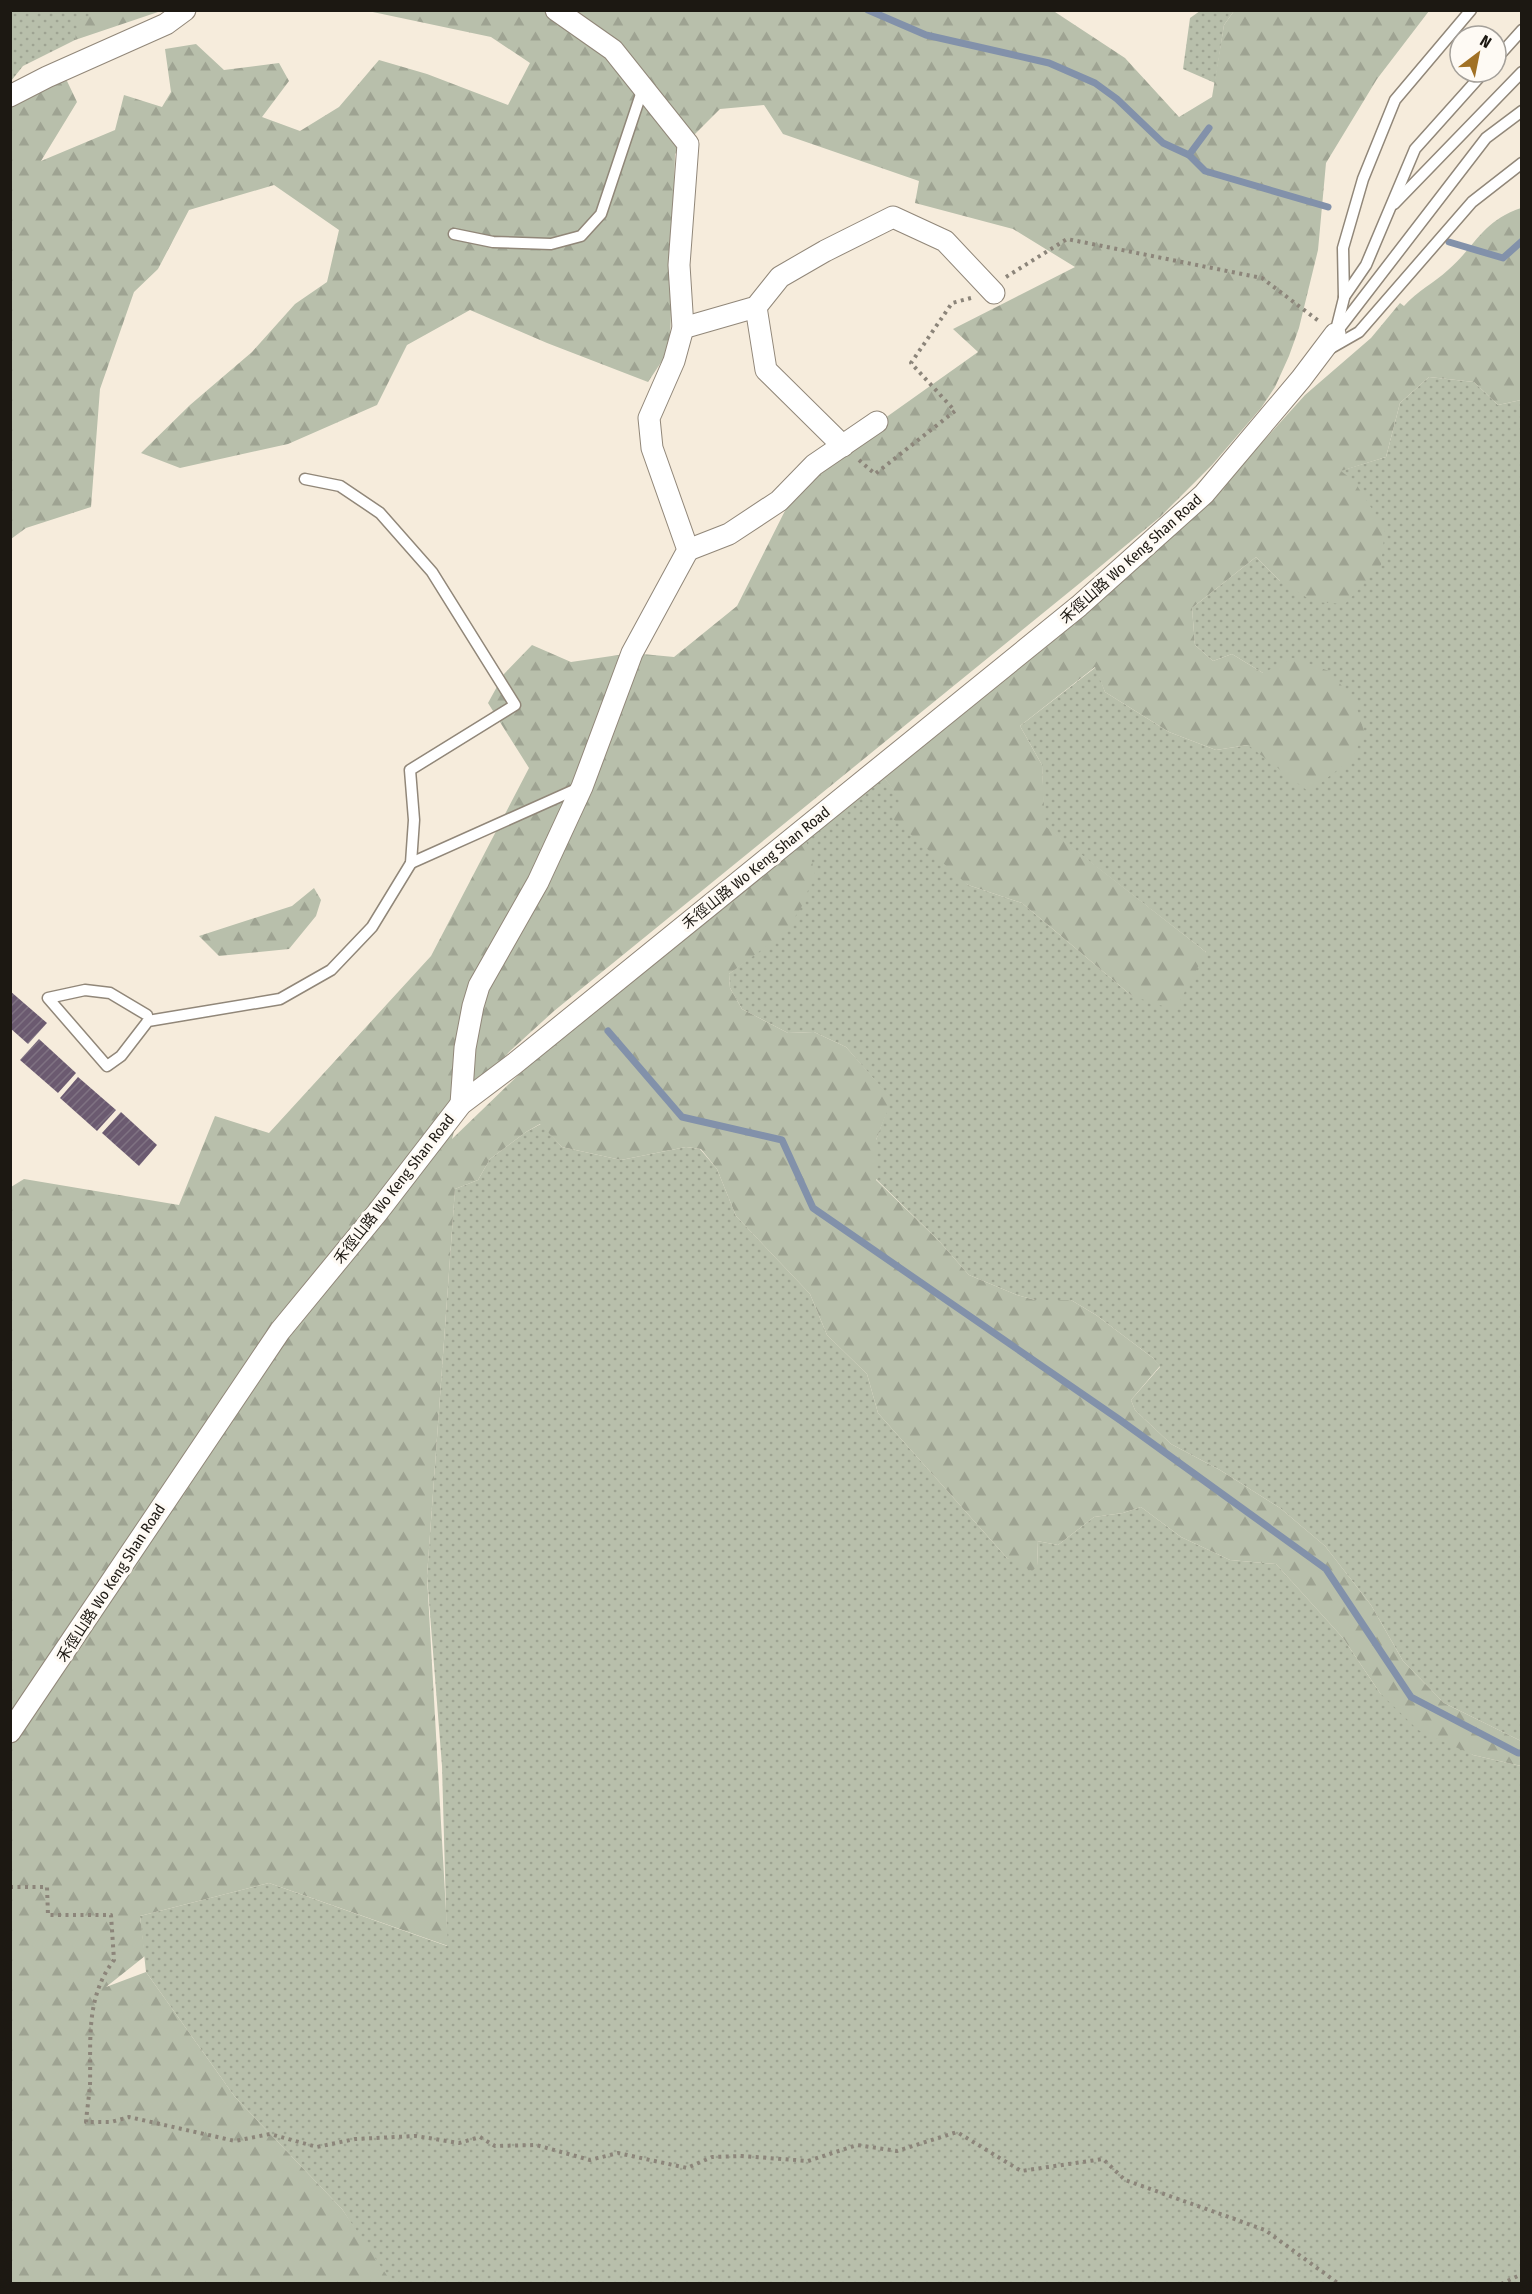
<svg xmlns="http://www.w3.org/2000/svg" width="1532" height="2294" font-family="'Fira Sans Condensed','Noto Sans SC',sans-serif">
<defs>
<pattern id="green-dots" width="8" height="8" patternUnits="userSpaceOnUse" patternTransform="scale(1.5)"><rect width="8" height="8" fill="#b8bfab"/><path d="M2 2h.1M6 6h.1" fill="none" stroke="#9ea392" stroke-width="1.8" stroke-linecap="round"/></pattern>
<pattern id="forest-firs" width="22" height="20" patternUnits="userSpaceOnUse" patternTransform="scale(1.5)"><rect width="22" height="20" fill="#b8bfab"/><path d="M5 1l3.5 6h-7zM16 11l3.5 6h-7z" fill="#9ea392"/></pattern>
<pattern id="building-hatch" width="6" height="6" patternUnits="userSpaceOnUse" patternTransform="scale(1.5)"><rect width="6" height="6" fill="#6b5a70"/><path d="M-1 1l2-2M0 6l6-6M5 7l2-2" fill="none" stroke="#7f7282"/></pattern>
</defs>
<rect width="100%" height="100%" fill="#f6ecdc"/>
<g fill="url(#green-dots)">
<polygon points="11,11 107,11 82,24 75,40 23,66 11,81"/>
<polygon points="1200,11 1234,11 1224,25 1215,83 1183,69 1190,18"/>
<polygon points="1429,377 1474,382 1498,405 1521,400 1521,1741 1444,1703 1403,1661 1371,1605 1325,1546 1280,1508 1220,1470 1171,1444 1135,1410 1131,1400 1160,1367 1153,1358 1096,1315 1071,1300 1035,1300 1017,1295 969,1275 939,1241 876,1179 876,1140 891,1099 846,1047 814,1032 788,1033 742,1009 730,988 729,974 748,959 806,840 883,776 968,885 1022,903 1132,996 1206,952 1044,826 1042,765 1020,726 1096,667 1105,692 1169,732 1216,750 1248,745 1263,673 1232,654 1213,661 1195,645 1192,608 1256,557 1280,581 1340,471 1386,457 1400,403"/>
<polygon points="541,1124 562,1147 621,1160 686,1147 700,1149 717,1169 736,1216 810,1294 827,1335 867,1374 878,1413 1007,1558 1038,1565 1037,1541 1058,1545 1094,1517 1123,1513 1141,1507 1181,1537 1230,1560 1276,1564 1343,1638 1380,1693 1473,1755 1521,1766 1521,2283 389,2283 342,2209 235,2097 146,1972 140,1916 269,1883 447,1946 442,1766 427,1576 455,1189 478,1180 490,1159 526,1132"/>
</g>
<g fill="url(#forest-firs)">
<polygon points="1052,10 1125,58 1179,117 1212,97 1224,25 1234,11 1429,11 1377,79 1326,163 1318,250 1299,328 1289,356 1275,387 1261,408 1212,465 1160,517 1096,570 554,1011 510,1051 461,1104 452,1139 534,1060 806,840 815,873 801,908 784,933 729,974 730,988 742,1009 788,1033 814,1032 846,1047 892,1099 876,1140 876,1180 939,1241 969,1275 1017,1295 1035,1300 1071,1300 1096,1315 1153,1358 1160,1366 1131,1400 1135,1410 1171,1444 1220,1470 1280,1508 1325,1546 1371,1605 1403,1661 1444,1703 1521,1741 1521,1766 1473,1755 1418,1730 1380,1693 1343,1638 1276,1564 1230,1560 1181,1537 1141,1507 1123,1513 1094,1517 1058,1545 1037,1541 1038,1566 1032,1571 1007,1558 878,1413 867,1374 827,1335 810,1294 736,1216 717,1169 701,1149 686,1147 621,1160 562,1147 540,1124 526,1132 490,1159 478,1180 455,1189 427,1576 448,1946 269,1883 140,1916 145,1956 106,1987 146,1972 235,2097 342,2209 392,2283 11,2283 11,1187 24,1179 179,1205 215,1116 269,1133 431,956 529,768 488,703 504,674 532,645 571,662 632,653 674,657 737,606 802,477 978,352 953,329 1075,267 1013,229 915,203 919,181 783,134 764,105 720,109 675,154 670,349 648,382 547,343 470,310 407,345 377,405 288,444 180,468 141,453 190,405 252,352 295,304 327,282 339,230 274,185 189,210 158,269 134,292 100,389 91,507 26,528 11,539 11,99 37,83 67,81 77,102 41,161 115,130 124,95 162,107 171,92 165,49 196,44 224,70 279,63 289,81 262,117 300,131 339,107 379,60 427,74 508,105 530,63 491,37 368,11"/>
<polygon points="99,11 99,10 161,11 75,40 78,21"/>
<path d="M1521,208V400L1498,405L1474,382L1429,377L1400,403L1386,457L1341,471L1354,481L1385,529L1381,565L1345,604L1314,602L1280,581L1256,557L1192,608L1195,645L1213,661L1232,654L1263,673L1293,658L1329,671L1354,700L1364,731L1353,758L1309,792L1248,745L1216,750L1169,732L1105,692L1095,667L1020,726L1042,765L1045,826L1206,952L1175,1010L1132,996L1022,903L968,885L892,818L902,802L883,776L1111,592L1200,511L1305,395L1371,338L1400,303L1404,306C1417,291 1434,283 1448,270C1475,247 1482,221 1521,208Z"/>
<polygon points="314,888 321,900 316,916 289,949 219,956 199,936 292,906"/>
</g>
<g fill="none" stroke-linecap="round" stroke-linejoin="round">
<g stroke="#8291aa" stroke-width="7">
<polyline points="868,10 926,35 1049,63 1095,83 1117,99 1163,143 1189,155 1205,171 1328,207"/>
<polyline points="1189,155 1209,128"/>
<polyline points="1449,242 1503,258 1522,241"/>
<polyline points="608,1031 682,1117 782,1140 813,1208 1120,1420 1326,1569 1411,1697 1518,1753 1522,1753"/>
</g>
</g>
<g fill="url(#building-hatch)">
<polygon points="10,991 47,1023 28,1044 10,1028"/>
<polygon points="39,1039 76,1073 58,1093 20,1060"/>
<polygon points="78,1077 116,1110 97,1131 60,1098"/>
<polygon points="121,1112 157,1145 139,1166 102,1133"/>
</g>
<g fill="none" stroke-linecap="round" stroke-linejoin="round">
<g stroke="#918779" stroke-width="13">
<g id="lane">
<polyline points="1496,59 1522,30"/>
<polyline points="1394,204 1522,72"/>
<polyline points="454,234 493,242 551,244 581,236 601,214 643,88"/>
<polyline points="1344,297 1366,265 1415,149 1484,72"/>
<polyline points="1339,329 1486,138 1522,111"/>
<polyline points="1335,334 1344,298 1343,248 1363,179 1395,100 1471,10"/>
<polyline points="1331,348 1359,332 1472,202 1522,163"/>
<polyline points="411,863 581,787"/>
<polyline points="148,1021 147,1015 110,993 85,990 48,998 107,1066 121,1056 148,1021 280,999 331,970 372,927 411,863 414,820 410,770 515,705 432,572 380,513 340,486 305,479"/>
</g>
</g>
<g stroke="#918779" stroke-width="23">
<g id="street">
<polyline points="10,96 47,77 166,24 185,10"/>
<polyline points="756,307 766,370 843,446"/>
<polyline points="683,328 756,307 780,277 825,251 893,217 945,241 994,293"/>
<polyline points="688,550 729,534 779,501 814,465 877,422"/>
<polyline points="461,1104 465,1048 473,1006 479,986 538,882 582,787 632,653 688,550 652,448 649,418 674,361 683,328 679,265 688,144 613,50 556,10"/>
<polyline points="10,1732 280,1331 377,1213 461,1104 514,1064 1079,606 1204,494 1301,379 1335,334"/>
</g>
</g>
<g stroke="#8c857a" stroke-width="4" stroke-dasharray="3 4.5" stroke-linecap="butt">
<polyline points="1006,277 1067,239 1262,278 1320,322"/>
<polyline points="859,460 875,474 955,411 911,363 952,303 971,298"/>
<path d="M10,1887H47L48,1915H111L114,1960C85,1998 91,2041 90,2085C89,2097 87,2110 86,2122H111L129,2117L235,2141L270,2134L317,2147L355,2139L416,2136L459,2143L480,2137L495,2146L536,2145L590,2160L618,2153L687,2168L712,2157L742,2156L808,2161L857,2145L897,2151L957,2132L1021,2171L1103,2159L1125,2180L1265,2230L1339,2284"/>
<polyline points="1501,2284 1522,2274"/>
</g>
<use href="#lane" stroke="#fff" stroke-width="10"/>
<use href="#street" stroke="#fff" stroke-width="21"/>
</g>
<g text-anchor="middle" dominant-baseline="central" stroke-width="6" stroke-linejoin="round" paint-order="stroke">
<g font-size="15" fill="#1c1812" stroke="#fefaf4">
<text transform="translate(1131 559) rotate(-42)">禾徑山路 Wo Keng Shan Road</text>
<text transform="translate(756 868) rotate(-39)">禾徑山路 Wo Keng Shan Road</text>
<text transform="translate(394 1189) rotate(-52)">禾徑山路 Wo Keng Shan Road</text>
<text transform="translate(111 1583) rotate(-57)">禾徑山路 Wo Keng Shan Road</text>
</g>
</g>
<rect width="1532" height="2294" fill="none" stroke="#1c1812" stroke-width="24"/>
<g transform="translate(1478 54) rotate(32)"><circle r="28" fill="#fefaf4" stroke="#a4a09a" stroke-width="1.5"/>
<path d="M0-4.5L10 22L0 15L-10 22Z" fill="#a17125"/>
<text y="-9" font-size="16" font-weight="bold" text-anchor="middle" fill="#1c1812">N</text>
</g>
</svg>
